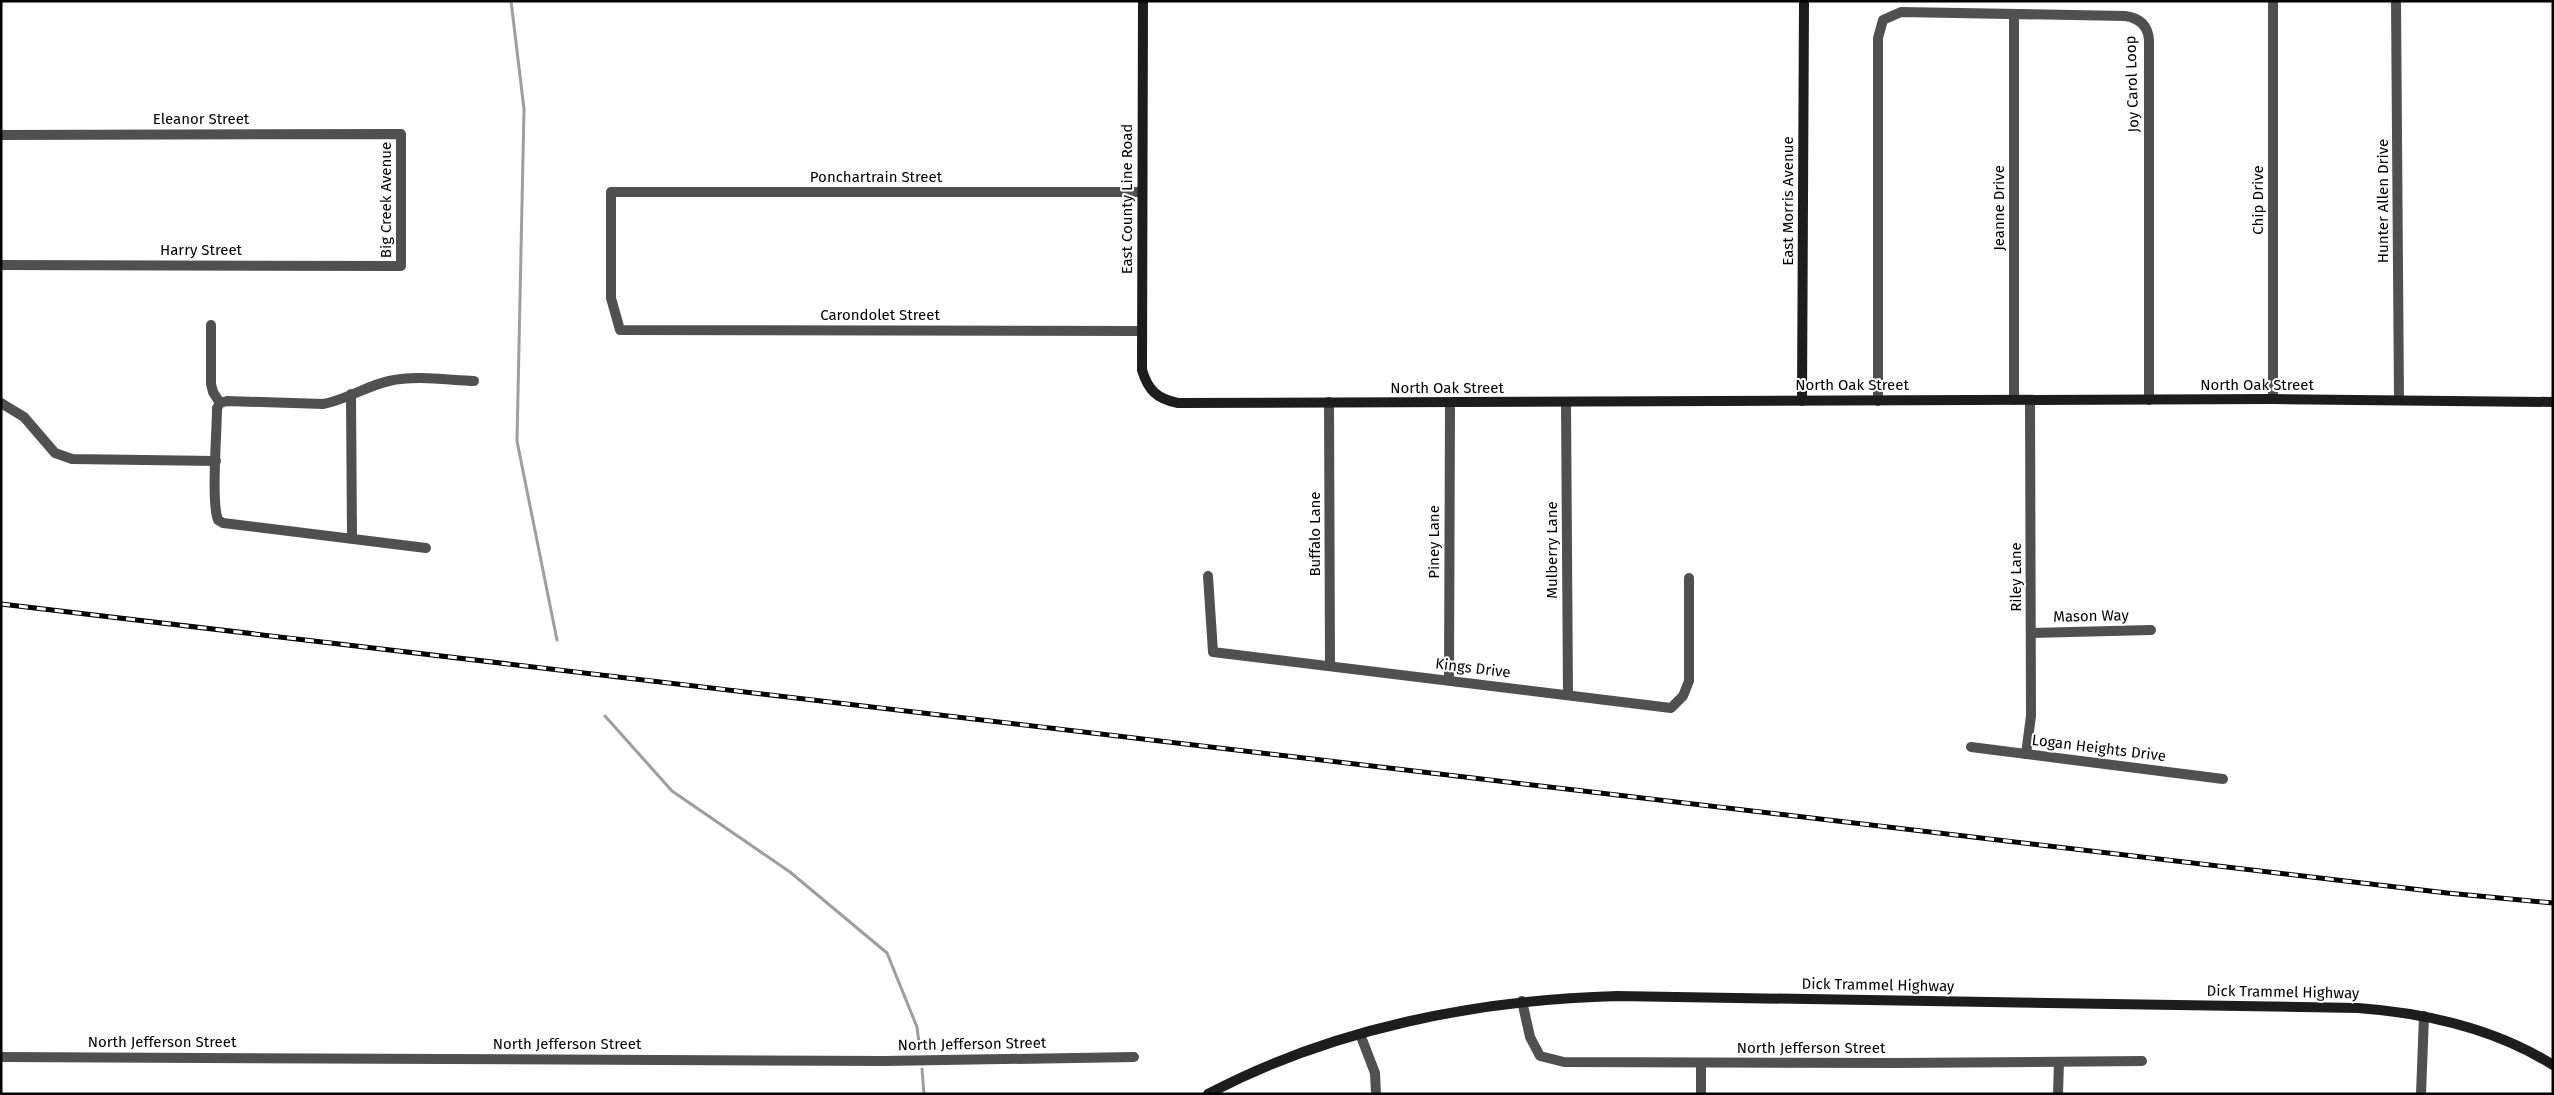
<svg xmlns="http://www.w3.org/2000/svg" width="2554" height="1095" font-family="'Fira Sans',sans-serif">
<rect width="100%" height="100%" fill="#fff"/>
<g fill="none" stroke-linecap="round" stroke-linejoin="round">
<g stroke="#9e9e9e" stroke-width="3">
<polyline points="511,1 524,109 517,441 557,640"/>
<polyline points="605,716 672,791 790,872 887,953 917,1027 920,1051"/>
<polyline points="922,1069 924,1094"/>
</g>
<g stroke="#505050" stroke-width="10">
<polyline points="2273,1 2273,399"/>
<polyline points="2396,1 2399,400"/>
<polyline points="1,135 401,134 401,266 1,265"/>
<path d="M211,325V384L213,392L220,403L217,408C217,432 211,502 218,520L223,523L426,548"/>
<polyline points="1141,331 620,330 611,298 611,192 1142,192"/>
<polyline points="351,394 352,538"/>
<polyline points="2014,400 2014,15"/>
<path d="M1878,401V38L1883,20L1901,12L2125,16C2140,18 2148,26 2149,40V400"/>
<polyline points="1329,402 1330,665"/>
<polyline points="1,403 24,417 55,453 72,459 216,461"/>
<path d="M220,403L227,401L323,404C346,400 366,386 389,381C416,375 447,380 474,381"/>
<polyline points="1566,403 1568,695"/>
<polyline points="1208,576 1213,652 1671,708 1683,696 1689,681 1689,578"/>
<polyline points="2031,633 2151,630"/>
<polyline points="1449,680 1450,403"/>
<polyline points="1971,747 2223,779"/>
<polyline points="2026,754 2031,716 2030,400"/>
<polyline points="1522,1001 1530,1037 1540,1056 1564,1062 1898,1063 2142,1061"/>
<polyline points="1360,1034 1375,1073 1376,1094"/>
<polyline points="1,1057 884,1061 1134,1057"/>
<polyline points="1701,1094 1701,1063"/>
<polyline points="2058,1094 2059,1062"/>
<polyline points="2421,1094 2424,1016"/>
</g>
<g stroke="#1d1d1d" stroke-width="10">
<path d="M1143,1L1142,370C1148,390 1157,399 1178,403L2273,399L2553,402"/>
<polyline points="1802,401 1804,1"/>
<path d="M1208,1094C1333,1028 1477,1000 1617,996L2358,1008C2426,1013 2494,1028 2553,1065"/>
</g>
<g stroke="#000" stroke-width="5">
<polyline id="rail" points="1,604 2447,893 2553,903"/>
</g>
<use href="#rail" stroke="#fff" stroke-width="3" stroke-dasharray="9" stroke-linecap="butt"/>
</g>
<g text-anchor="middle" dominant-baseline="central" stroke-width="4" stroke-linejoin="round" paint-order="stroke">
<g font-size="15" fill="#000" stroke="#fff">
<text transform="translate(2132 84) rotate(-92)">Joy Carol Loop</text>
<text x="201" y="119">Eleanor Street</text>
<text x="876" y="177">Ponchartrain Street</text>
<text transform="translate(1127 199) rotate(-90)">East County Line Road</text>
<text transform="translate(386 200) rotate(-90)">Big Creek Avenue</text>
<text transform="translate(2258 200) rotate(-90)">Chip Drive</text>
<text transform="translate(1788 201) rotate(-90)">East Morris Avenue</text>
<text transform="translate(2383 201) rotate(-90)">Hunter Allen Drive</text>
<text transform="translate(1999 208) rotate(-90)">Jeanne Drive</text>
<text x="201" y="250">Harry Street</text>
<text x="880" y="315">Carondolet Street</text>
<text x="1852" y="385">North Oak Street</text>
<text x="2257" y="385">North Oak Street</text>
<text x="1447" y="388">North Oak Street</text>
<text transform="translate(1315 534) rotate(-90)">Buffalo Lane</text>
<text transform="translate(1434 542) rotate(-90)">Piney Lane</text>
<text transform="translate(1552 550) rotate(-90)">Mulberry Lane</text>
<text transform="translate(2016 577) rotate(-90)">Riley Lane</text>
<text transform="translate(2091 616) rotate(-1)">Mason Way</text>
<text transform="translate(1473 668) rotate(7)">Kings Drive</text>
<text transform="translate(2099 748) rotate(7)">Logan Heights Drive</text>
<text transform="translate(1878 985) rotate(1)">Dick Trammel Highway</text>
<text transform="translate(2283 992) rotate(1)">Dick Trammel Highway</text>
<text x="162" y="1042">North Jefferson Street</text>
<text x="567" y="1044">North Jefferson Street</text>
<text transform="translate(972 1044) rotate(-1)">North Jefferson Street</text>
<text x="1811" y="1048">North Jefferson Street</text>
</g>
</g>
<rect width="2554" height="1095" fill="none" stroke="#000000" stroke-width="5"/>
</svg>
